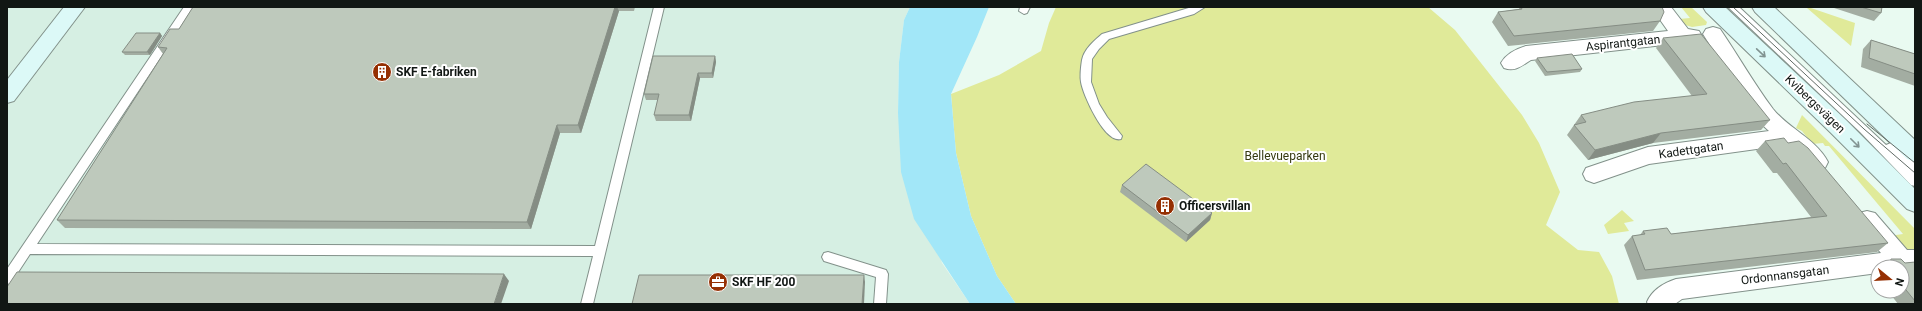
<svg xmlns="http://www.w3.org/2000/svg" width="1922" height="311" font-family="Roboto,sans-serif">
<rect width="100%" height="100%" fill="#e9faf1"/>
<polygon fill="#d6efe3" points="7,7 910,7 904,20 899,62 898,113 942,263 970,304 7,304"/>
<g fill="#e0ea99">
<polygon points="1056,7 1428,7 1455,30 1522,115 1539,143 1560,192 1546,225 1578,250 1599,252 1612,276 1619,304 1016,304 997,276 971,216 956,153 951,94 999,75 1041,51 1049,23"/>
<polygon points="1681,7 1691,7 1707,22 1706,25 1692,27 1682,24 1679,19 1690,18"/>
<polygon points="1808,7 1855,23 1851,46 1807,8"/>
<polygon points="1802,115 1915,229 1915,250 1905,249 1889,236 1903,234 1829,146 1825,146 1823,143 1812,144 1802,131 1796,128"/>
<polygon points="1622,210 1634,221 1624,223 1629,231 1608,234 1604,225"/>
</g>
<polygon fill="#a2e7f8" points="910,7 989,7 977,37 951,94 956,153 971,216 997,276 1016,304 970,304 914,219 901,172 898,113 899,62 904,20"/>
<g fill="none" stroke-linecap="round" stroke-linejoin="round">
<g stroke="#82918a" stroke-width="2">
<g id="lane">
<polygon points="184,7 194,7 37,244 595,246 654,7 664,7 593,304 581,304 593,256 30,254 11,283 7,284 7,269"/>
<polygon points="1020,7 1030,7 1027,13 1024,14 1019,11"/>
<path d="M1192,7H1205L1194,14L1109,39L1099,49L1092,59L1091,82L1099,104L1107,117L1122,136L1121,139C1105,144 1083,95 1081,82C1080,76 1081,66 1082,60C1084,49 1095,40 1102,34Z"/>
<polygon points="1728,7 1739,7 1886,145 1891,143 1895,144 1915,163 1915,186 1911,185 1860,132"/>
<polygon points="828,252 886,270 888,274 886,304 874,304 876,277 824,261 822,257 824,253"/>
</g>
</g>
<g stroke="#82918a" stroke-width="2">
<g id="street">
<path d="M1651,7H1671L1688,29L1699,31L1702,36L1699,41L1531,60C1521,66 1515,72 1504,68L1501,63C1506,54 1516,49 1526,46L1668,31Z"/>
<path d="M1713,27L1720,29C1738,55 1754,84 1773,109C1789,129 1816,139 1828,162L1825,168C1808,174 1797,156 1785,145L1649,164L1594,183L1586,180L1583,174L1586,168L1648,147L1769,131L1758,121L1703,34L1706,29Z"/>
<path d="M1867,211L1875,213L1907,250H1915V268L1902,270V267H1878V273L1682,299L1675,304H1648L1647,302C1652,290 1664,283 1676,279L1881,253L1859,227L1855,220L1859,213Z"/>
</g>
</g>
<g stroke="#82918a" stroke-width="2">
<g id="secondary">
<polygon points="64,7 85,7 14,101 7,103 7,80"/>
<polygon points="1703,7 1725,7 1846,120 1915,189 1915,212 1907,209 1830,132 1706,12"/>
<polygon points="1752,7 1774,7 1915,140 1915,162 1907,159 1755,12"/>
</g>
</g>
<use href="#lane" fill="#fff" fill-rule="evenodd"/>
<use href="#street" fill="#fff" fill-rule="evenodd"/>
<use href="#secondary" fill="#dcf9f7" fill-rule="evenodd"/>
<g stroke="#616b66" stroke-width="1">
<polyline points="1733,7 1864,129 1915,173"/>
<polyline points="1867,124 1915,163"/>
</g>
</g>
<g fill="#a3ada2">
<polygon points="193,7 635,7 634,11 619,11 581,133 560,133 531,229 65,228 57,220 163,54 158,47 179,29"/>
<polygon points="1520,7 1662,7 1660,21 1653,31 1508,46 1492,22 1498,12 1519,9"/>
<polygon points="1831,7 1882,7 1881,13 1874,21"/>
<polygon points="160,33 162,36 150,55 125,55 122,52"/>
<polygon points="1663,38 1770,120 1761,130 1653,143 1588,160 1567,135 1581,115 1692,96 1656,48"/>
<polygon points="1871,40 1915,54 1915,86 1861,67 1863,49"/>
<polygon points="715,56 716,62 713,78 700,78 691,121 656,121 654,115 658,100 646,100 644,94"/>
<polygon points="1537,58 1582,69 1580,72 1545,76 1535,61"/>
<polygon points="1765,141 1888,243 1877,252 1637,280 1624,245 1632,236 1640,235 1643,231 1671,234 1811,217 1777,173 1773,173 1756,151"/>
<polygon points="1122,185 1212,213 1210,220 1186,242 1120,192"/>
<polygon points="1891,259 1905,263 1915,262 1915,304 1898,304 1888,291 1902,291 1902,267 1881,267"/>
<polygon points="1878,272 1878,279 1875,275"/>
</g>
<g fill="#858d84">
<polygon points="615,7 617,7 619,11 581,133 578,125"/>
<polygon points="160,33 162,36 150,55 147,52"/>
<polygon points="715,56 716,62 713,78 712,73"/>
<polygon points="698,73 700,78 691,121 689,115"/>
<polygon points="557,125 560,133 531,229 527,222"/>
<polygon points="1661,133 1653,143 1588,160 1595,150"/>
<polygon points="1212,213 1210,220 1186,242 1188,235"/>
<polygon points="504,274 509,281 501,304 494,304"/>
<polygon points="864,275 865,282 864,304 862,304"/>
</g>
<g fill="#bec9bc" stroke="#858d84">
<polygon points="193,7 615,7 578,125 557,125 527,222 57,220 167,48 158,47 170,29 179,29"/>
<polygon points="1521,7 1662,7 1664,12 1660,21 1514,36 1498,12 1522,9"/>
<polygon points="1861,7 1882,7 1881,13"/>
<polygon points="136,33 160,33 147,52 122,52"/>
<polygon points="1701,34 1770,120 1661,133 1595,150 1574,125 1586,122 1581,115 1634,102 1707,94 1663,38"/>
<polygon points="1871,40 1915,54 1915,74 1869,58"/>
<polygon points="1572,54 1582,69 1547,72 1537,58"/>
<polygon points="653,56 715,56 712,73 698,73 689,115 654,115 659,94 644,94"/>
<polygon points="1784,138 1788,143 1799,141 1808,148 1888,243 1645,270 1632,236 1645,234 1643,231 1667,228 1671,234 1827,216 1786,163 1783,164 1765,141"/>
<polygon points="1146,164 1212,213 1188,235 1122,185"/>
<polygon points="1891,259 1901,259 1905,263 1915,262 1915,301 1902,285 1902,267 1888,267 1886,266 1891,265"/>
<polygon points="17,272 504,274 494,304 7,304 7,287"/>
<polygon points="639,275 864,275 862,304 632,304"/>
</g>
<defs><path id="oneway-shaft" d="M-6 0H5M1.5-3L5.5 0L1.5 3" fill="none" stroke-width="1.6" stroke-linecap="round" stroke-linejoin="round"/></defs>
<g stroke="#819391">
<use href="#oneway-shaft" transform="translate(1761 53) rotate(43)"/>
<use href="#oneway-shaft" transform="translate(1855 143) rotate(45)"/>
</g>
<defs>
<g id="building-disc" transform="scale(1)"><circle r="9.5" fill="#952f02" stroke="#fff"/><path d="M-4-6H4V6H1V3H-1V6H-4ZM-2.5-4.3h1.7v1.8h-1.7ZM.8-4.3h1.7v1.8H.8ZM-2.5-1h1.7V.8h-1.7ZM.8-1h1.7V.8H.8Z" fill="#fff"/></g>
<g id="office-disc" transform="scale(1)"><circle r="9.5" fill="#952f02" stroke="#fff"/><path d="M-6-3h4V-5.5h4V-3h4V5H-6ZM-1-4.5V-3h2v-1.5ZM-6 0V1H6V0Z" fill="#fff"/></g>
</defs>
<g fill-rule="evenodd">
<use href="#building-disc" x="382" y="72"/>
<use href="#building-disc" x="1165" y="206"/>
<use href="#office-disc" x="718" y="282"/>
</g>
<g text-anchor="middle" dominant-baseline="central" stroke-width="4" stroke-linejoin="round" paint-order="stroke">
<g font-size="12" fill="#111714" stroke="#fff">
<text transform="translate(1623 43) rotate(-6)">Aspirantgatan</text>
<text transform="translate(1815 104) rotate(44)">Kvibergsvägen</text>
<text transform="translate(1691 150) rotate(-8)">Kadettgatan</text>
<text transform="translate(1785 275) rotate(-7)">Ordonnansgatan</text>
</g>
<g font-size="12" font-weight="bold" fill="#111714" stroke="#fff" text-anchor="start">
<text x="396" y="72">SKF E-fabriken</text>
<text x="1179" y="206">Officersvillan</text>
<text x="732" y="282">SKF HF 200</text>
</g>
<g font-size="12" fill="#353910" stroke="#fff">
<text x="1285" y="156">Bellevueparken</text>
</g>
</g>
<rect width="1922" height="311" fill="none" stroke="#111714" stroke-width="16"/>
<g transform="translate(1890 279) rotate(108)"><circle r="19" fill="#ffffff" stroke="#a0a2a1"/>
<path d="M0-3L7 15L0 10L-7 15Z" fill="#952f02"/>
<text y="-6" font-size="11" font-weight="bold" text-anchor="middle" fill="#111714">N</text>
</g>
</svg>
